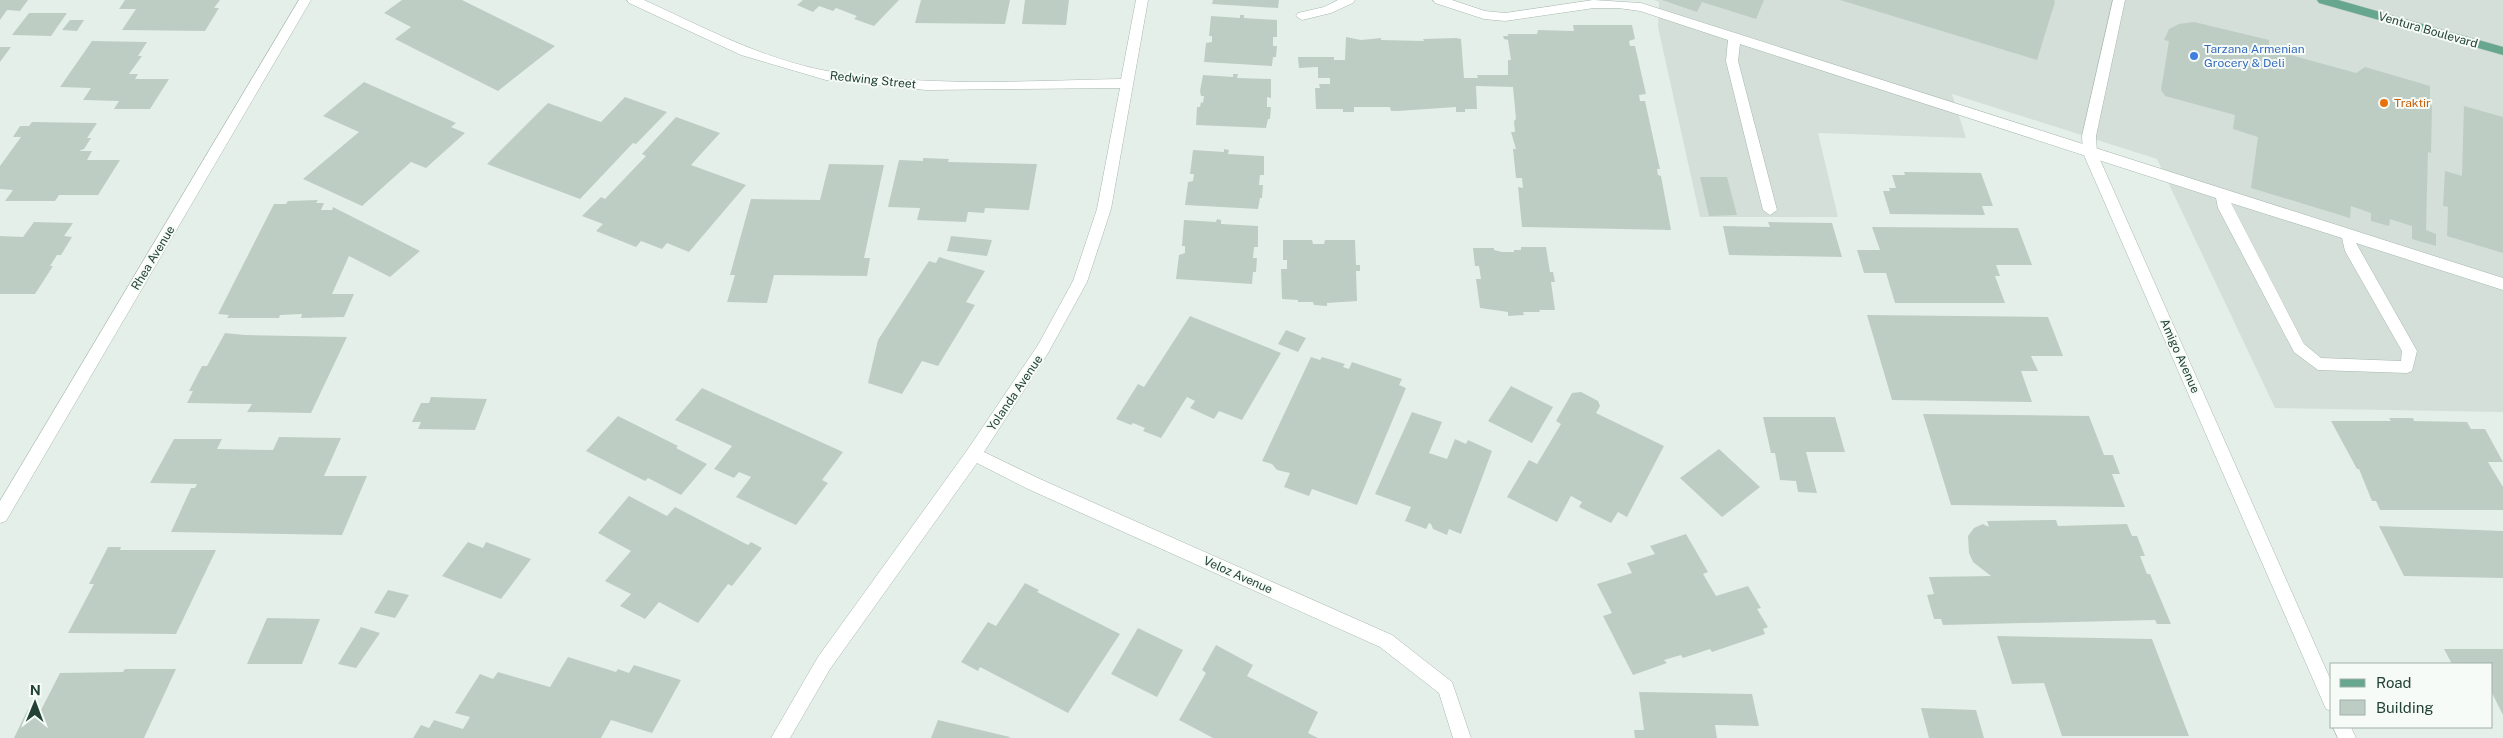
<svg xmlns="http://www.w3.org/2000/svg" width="2503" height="738" font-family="'Public Sans',sans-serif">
<rect width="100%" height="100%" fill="#e5efe9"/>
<polygon fill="#d3dfd8" points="1654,0 2503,0 2503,412 2275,408 2157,159 1952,94 1966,138 1818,133 1838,217 1700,217 1658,27 1659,2"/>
<g fill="#bdcdc4">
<polygon points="0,0 28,0 20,11 7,10 0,20"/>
<polygon points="125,0 220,0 214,8 219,8 205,31 122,30 136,9 119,9"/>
<polygon points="402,0 462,0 555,46 498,91 395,39 411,27 384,13"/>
<polygon points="803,0 899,0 874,26 854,19 857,16 836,8 833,11 819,6 813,12 797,5"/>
<polygon points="921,0 1010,0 1005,24 915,23"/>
<polygon points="1025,0 1069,0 1066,25 1022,24"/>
<polygon points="1213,0 1279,0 1278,8 1212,4"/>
<polygon points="1662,0 1764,0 1756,19 1702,2 1697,12"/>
<polygon points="1840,0 2054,0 2055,2 2037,60"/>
<polygon points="29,13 67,13 51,36 12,35"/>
<polygon points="1240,15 1244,15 1244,18 1277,20 1277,37 1273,37 1273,46 1277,46 1276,57 1273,57 1272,66 1204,62 1206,43 1212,42 1212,36 1209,36 1211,16 1240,18"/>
<polygon points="70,20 84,20 77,31 62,30"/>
<polygon points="2194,22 2269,40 2269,49 2356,73 2365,67 2430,86 2430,105 2432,106 2431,153 2428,152 2426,230 2436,234 2436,246 2412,239 2412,226 2390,219 2389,226 2371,221 2371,213 2351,206 2350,218 2251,188 2258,137 2233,129 2235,115 2165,96 2161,90 2169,41 2164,40 2169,29 2179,24"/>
<polygon points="1573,25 1632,25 1635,39 1629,41 1630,46 1635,46 1646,94 1639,95 1640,101 1645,101 1660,169 1657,169 1658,175 1661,176 1671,230 1522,227 1518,187 1523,188 1522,178 1516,178 1513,149 1516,149 1511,132 1515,132 1514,121 1516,119 1513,87 1476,86 1477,109 1465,109 1465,112 1456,112 1456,107 1398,111 1391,111 1390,107 1354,107 1354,112 1343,112 1343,109 1316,109 1315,88 1320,88 1319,84 1330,84 1330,78 1318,78 1318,67 1299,68 1298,57 1334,57 1334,60 1345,60 1346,37 1361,40 1381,38 1381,40 1424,41 1423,39 1456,38 1461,39 1464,78 1478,78 1477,75 1508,75 1508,60 1511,60 1508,40 1504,39 1503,36 1508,36 1508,34 1537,34 1538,30 1574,31"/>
<polygon points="92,41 147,42 138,56 142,56 129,74 138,74 135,79 169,79 150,109 114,109 119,101 83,100 91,88 60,87"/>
<polygon points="0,47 11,47 0,62"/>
<polygon points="1233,74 1238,74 1237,78 1271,79 1271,98 1267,97 1267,107 1271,107 1270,119 1268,119 1266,128 1196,125 1197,107 1200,107 1201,102 1203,103 1204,96 1201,96 1200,91 1203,75 1233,77"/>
<polygon points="364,82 456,123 451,127 465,133 426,168 411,162 362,206 303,179 359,132 323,116"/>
<polygon points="625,97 667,112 636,144 633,143 580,199 487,164 548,103 601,122"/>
<polygon points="2464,106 2503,117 2503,253 2447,236 2448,207 2443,206 2445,171 2462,176"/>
<polygon points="676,117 720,133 691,165 746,185 689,252 667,243 662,249 641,241 636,247 596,231 603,224 582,216 601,197 605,199 646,156 642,154"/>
<polygon points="32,122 97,123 87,138 91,138 84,149 79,151 92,151 87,160 120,160 98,195 59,195 55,201 5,201 13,190 0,189 0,166 21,137 13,137 20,126 29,126"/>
<polygon points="1224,149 1229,150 1228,154 1264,156 1264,175 1260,175 1259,185 1263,185 1262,198 1260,198 1258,209 1185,205 1188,182 1193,181 1194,174 1190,174 1193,150 1224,152"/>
<polygon points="923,158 949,159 948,162 1037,164 1029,210 985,208 984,213 968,212 966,222 917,220 920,208 888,207 899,160 923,161"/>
<polygon points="829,164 884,165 864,258 870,258 867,276 774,275 767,303 727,302 735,275 730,275 751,199 820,200"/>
<polygon points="1904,172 1981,173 1993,206 1982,206 1985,215 1890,214 1883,191 1890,191 1889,188 1896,188 1892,175 1905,175"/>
<polygon points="1700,177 1727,177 1737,215 1709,216"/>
<polygon points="318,200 316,203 324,203 321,210 332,210 333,207 420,251 390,277 349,256 332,294 354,294 344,317 301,318 302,314 280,315 279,318 227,318 229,315 218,314 274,204 286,204 288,201"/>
<polygon points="1217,219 1221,220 1221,224 1258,226 1258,247 1254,247 1253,258 1257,258 1256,272 1253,272 1252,284 1176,279 1179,255 1185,253 1185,246 1182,246 1184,220 1216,222"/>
<polygon points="34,222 73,223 64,236 72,237 61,255 57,255 50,266 53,266 35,294 0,294 0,236 23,237"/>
<polygon points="1768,222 1832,223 1842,257 1729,255 1723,226 1770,227"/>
<polygon points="1872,227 2018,228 2032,265 1996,265 2000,276 1995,276 2005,303 1895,303 1886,273 1864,273 1857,250 1880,250"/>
<polygon points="951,236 992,240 987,256 947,251"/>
<polygon points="1283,240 1312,240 1313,244 1324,244 1325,240 1355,240 1356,265 1360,265 1360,271 1356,271 1357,301 1327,303 1327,306 1314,305 1313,302 1298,302 1298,300 1282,299 1281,269 1287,269 1287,260 1283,260"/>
<polygon points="1521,247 1546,247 1550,272 1553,272 1555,282 1551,282 1555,310 1539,310 1540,312 1523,312 1524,315 1508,316 1508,312 1480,308 1476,279 1481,279 1479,266 1475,266 1473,248 1494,248 1494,250 1502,252 1514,252 1514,250 1521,250"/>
<polygon points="939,257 985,271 966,302 975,305 938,366 922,361 902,394 868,383 878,340 929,261 936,263"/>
<polygon points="1867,315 2048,317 2063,356 2031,356 2038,371 2021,371 2032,402 1892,400"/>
<polygon points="1190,316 1281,353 1242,420 1219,411 1214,419 1190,408 1195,401 1187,397 1161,438 1143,431 1145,428 1133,423 1131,425 1116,419 1138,384 1144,387"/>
<polygon points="1286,330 1306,338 1298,352 1278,344"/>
<polygon points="225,333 245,335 347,337 311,413 247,412 252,404 187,403 193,391 189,391 202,366 207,366"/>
<polygon points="1311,357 1320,360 1322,357 1345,364 1343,367 1349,369 1352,362 1402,379 1399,385 1406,388 1357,505 1312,489 1309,496 1284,487 1290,473 1277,470 1272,464 1262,461"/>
<polygon points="1511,386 1553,407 1532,443 1488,421"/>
<polygon points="702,388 843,452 822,480 828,483 796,525 736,497 751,477 739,472 734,478 714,469 732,446 675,420"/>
<polygon points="1581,392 1598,401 1600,406 1596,413 1664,446 1627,517 1618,512 1611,523 1579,507 1582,502 1571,496 1557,522 1507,497 1529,460 1537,464 1561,424 1556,421 1572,393"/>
<polygon points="431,397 487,399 475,430 418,429 421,422 412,422 421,403 429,403"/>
<polygon points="1412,412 1442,422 1429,453 1447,459 1455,439 1466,444 1468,440 1492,451 1461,534 1449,529 1447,535 1433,529 1431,524 1429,523 1426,529 1405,521 1411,507 1375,494"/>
<polygon points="1923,414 2089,416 2104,455 2113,455 2120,474 2112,474 2125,507 1951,505"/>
<polygon points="618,416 678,446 676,448 707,464 681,495 648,478 645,481 586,451"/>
<polygon points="1763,417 1835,417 1845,452 1806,452 1817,493 1798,492 1796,481 1780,480 1775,453 1771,453"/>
<polygon points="2389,418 2413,418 2414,421 2467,422 2471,429 2485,429 2503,462 2488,462 2503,487 2503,510 2380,510 2376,501 2372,501 2359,469 2357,469 2331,421 2391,421"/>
<polygon points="279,437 341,438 324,476 367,476 342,535 171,532 191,488 195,488 197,484 150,483 174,439 222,439 217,449 273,450"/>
<polygon points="1719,449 1760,487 1722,517 1680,478"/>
<polygon points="629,496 667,516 675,507 748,545 751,542 762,548 732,586 728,584 698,623 659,602 645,619 620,606 631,594 605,581 631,551 598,533"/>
<polygon points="2056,520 2058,526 2127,524 2132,536 2137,536 2145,556 2140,556 2147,574 2150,574 2171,624 2157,624 2155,620 1943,625 1941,619 1934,619 1927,595 1934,594 1929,577 1991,576 1973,562 1969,553 1968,536 1974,528 1983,524 1989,527 1987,521"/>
<polygon points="2379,526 2503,531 2503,578 2404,576"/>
<polygon points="1686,534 1708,572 1703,574 1716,596 1748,586 1761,608 1757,609 1768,627 1763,629 1765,634 1712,652 1710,649 1683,658 1681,655 1664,660 1667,663 1633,675 1603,616 1612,613 1597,584 1632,573 1627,563 1655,554 1650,546"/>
<polygon points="468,542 483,548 486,542 531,559 501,599 442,576"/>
<polygon points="108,547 121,547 120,550 216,550 176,634 68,633 94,584 89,584"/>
<polygon points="1025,583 1039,590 1037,592 1120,634 1068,713 980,667 978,671 961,662 988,622 996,626"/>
<polygon points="388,590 409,595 395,618 374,613"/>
<polygon points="267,618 320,619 302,664 247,664"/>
<polygon points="361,627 380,633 356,668 338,664"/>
<polygon points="1138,628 1183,650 1157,697 1111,674"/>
<polygon points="1997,636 2152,639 2189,736 2062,736 2044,683 2012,684"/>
<polygon points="1216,645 1253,665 1247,676 1318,712 1308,733 1318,738 1213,738 1179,720 1206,673 1202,670"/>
<polygon points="2444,649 2503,649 2503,715 2492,693 2492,664 2452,664"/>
<polygon points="568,657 616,672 618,669 629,673 634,665 681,680 652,733 611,720 601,738 413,738 421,725 429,728 434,720 463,729 470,717 455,713 480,674 493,679 498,672 550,687"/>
<polygon points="125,669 176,669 144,738 14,738 28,709 41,710 60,673 123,672"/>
<polygon points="1639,692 1752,694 1759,726 1715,725 1717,738 1635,738 1634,730 1644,730"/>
<polygon points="1921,708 1976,710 1984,738 1929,738"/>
<polygon points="938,720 1010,737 1009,738 931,738"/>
</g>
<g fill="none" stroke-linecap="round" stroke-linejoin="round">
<g stroke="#a7b8af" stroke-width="1">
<g id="lane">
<polygon points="1338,0 1355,0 1353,3 1331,13 1302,20 1296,16 1298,13 1324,7"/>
<path d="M1433,0H1452L1485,11L1505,13L1593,0L1641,3L2503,278V290L2356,243L2417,351L2412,371L2407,373L2318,370L2294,352L2218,208L2216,198L1740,44L1738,61L1777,210L1770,215L1763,210L1726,61L1728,40L1640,11L1618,8H1594L1505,21L1484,19L1435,3ZM2231,203L2342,238L2345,251L2402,351L2401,361L2321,358L2304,344Z"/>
</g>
</g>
<g stroke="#a7b8af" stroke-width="1">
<g id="street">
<polygon points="299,0 311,0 6,521 0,523 0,501"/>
<path d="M627,0H644C703,27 762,59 827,71C923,87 1024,81 1121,79L1136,0H1148L1111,209L1087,282L1048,353L984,452L1040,479L1392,635L1452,682L1471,738H1453L1439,693L1380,647L1028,489L977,463L830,669L790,738H771L818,657L968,449L1038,345L1073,281L1097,209L1120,88L926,90L826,80L741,55L629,3Z"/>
<polygon points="2113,0 2125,0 2096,136 2097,153 2332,683 2332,711 2326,709 2083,153 2082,136"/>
<polygon points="2333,727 2351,727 2356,738 2338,738"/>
</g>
</g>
<g stroke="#c1cac6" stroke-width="1">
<polygon id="primary" points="2317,0 2338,0 2503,47 2503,55 2319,3"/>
</g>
<use href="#lane" fill="#fff" fill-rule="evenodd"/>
<use href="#street" fill="#fff" fill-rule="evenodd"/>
<use href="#primary" fill="#66a78d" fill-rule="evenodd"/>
</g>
<circle fill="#3f7fe0" stroke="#f6fbf8" stroke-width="2" cx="2194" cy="56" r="5"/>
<circle fill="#e8710a" stroke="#f6fbf8" stroke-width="2" cx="2384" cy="103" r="5"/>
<g text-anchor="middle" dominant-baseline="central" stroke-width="4" stroke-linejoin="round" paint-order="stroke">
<g font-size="12" fill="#224235" stroke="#f6fbf8">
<text transform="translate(2428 30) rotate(16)">Ventura Boulevard</text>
<text transform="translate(873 80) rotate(6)">Redwing Street</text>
<text transform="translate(153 258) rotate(-59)">Rhea Avenue</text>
<text transform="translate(2180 356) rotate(66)">Amigo Avenue</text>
<text transform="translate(1015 393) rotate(-56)">Yolanda Avenue</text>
<text transform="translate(1238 575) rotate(24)">Veloz Avenue</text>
</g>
<g font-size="12" fill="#366cbe" stroke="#f6fbf8" text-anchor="start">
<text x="2204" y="49">Tarzana Armenian<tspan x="2204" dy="14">Grocery &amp; Deli</tspan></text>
</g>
<g font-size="12" fill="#c56008" stroke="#f6fbf8" text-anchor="start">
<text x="2394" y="103">Traktir</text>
</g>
</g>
<rect x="2330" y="663" width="162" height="65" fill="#f6fbf8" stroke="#a1b1aa"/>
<rect x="2340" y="679" width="25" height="8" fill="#66a78d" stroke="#a1b1aa"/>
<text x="2376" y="688" font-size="15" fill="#224235">Road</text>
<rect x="2340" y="700" width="25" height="15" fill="#bdcdc4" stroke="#a1b1aa"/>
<text x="2376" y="713" font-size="15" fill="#224235">Building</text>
<g transform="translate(35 703) rotate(1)" stroke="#f6fbf8" stroke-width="4" paint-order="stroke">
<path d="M0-4L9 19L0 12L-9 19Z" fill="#224235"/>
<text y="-8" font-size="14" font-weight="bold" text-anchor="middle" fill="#224235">N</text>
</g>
</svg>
